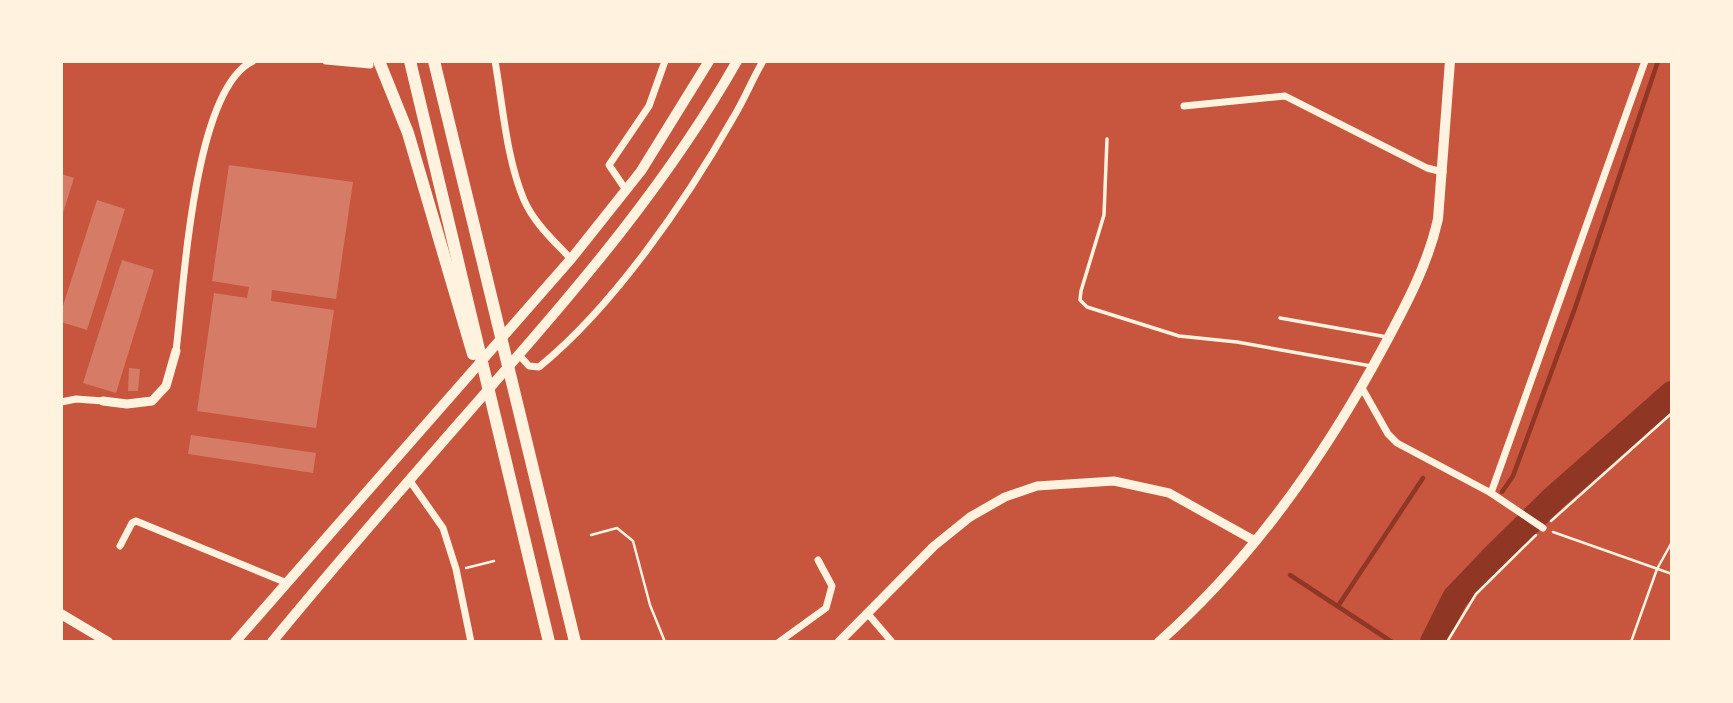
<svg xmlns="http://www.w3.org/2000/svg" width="1733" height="703" font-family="Arial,sans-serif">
<rect width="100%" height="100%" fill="#c8553d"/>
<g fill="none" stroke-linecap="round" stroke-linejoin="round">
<g stroke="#8f3625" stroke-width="4.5">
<polyline points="1502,492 1513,476 1575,308 1658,61"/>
<polyline points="1290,575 1392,642"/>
<polyline points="1338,606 1423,478"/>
</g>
<polyline stroke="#8f3625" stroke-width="26" points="1433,642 1455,598 1494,557 1553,499 1672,394"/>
</g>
<g fill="#d67c66">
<polygon points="229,165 353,182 336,299 272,290 271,301 334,310 316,428 197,411 214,293 247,298 249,287 212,281"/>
<polygon points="61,174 74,178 62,216 61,216"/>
<polygon points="97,200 125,209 87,330 61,322 61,312"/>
<polygon points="122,260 154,270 116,393 83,383"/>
<polygon points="129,368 140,369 138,391 128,391"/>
<polygon points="191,435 316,453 313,473 188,454"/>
</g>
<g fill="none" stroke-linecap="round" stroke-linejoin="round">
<g stroke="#fff3e0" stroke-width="2.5">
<polyline points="1551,521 1672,413"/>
<polyline points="1553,532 1672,574"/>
<polyline points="591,535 617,528 633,541 650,605 665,642"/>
<polyline points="466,568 494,561"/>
<polyline points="1447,642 1476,594 1536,535"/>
<polyline points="1631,642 1657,569 1672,542"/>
</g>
<g stroke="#fff3e0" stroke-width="3.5">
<polyline points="1107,139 1104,215 1081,291 1080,300 1087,307 1179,336 1237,342 1371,366"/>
<polyline points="1280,318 1387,337"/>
</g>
<g stroke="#fff3e0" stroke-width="7">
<polyline points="326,61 370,65"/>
<path d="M495,61C503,106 506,157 524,200C534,223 554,241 571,259"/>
<polyline points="1184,106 1285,96 1427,168 1443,172"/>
<polyline points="626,190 609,165 649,106 665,61"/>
<path d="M176,351C184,288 193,89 253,61"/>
<path d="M519,355L529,366L539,367C613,307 686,201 733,118C744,100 752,80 763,61"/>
<polyline points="1362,388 1388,434 1397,443 1491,493 1543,528"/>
<polyline points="61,402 76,399 103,401"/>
<polyline points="410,481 443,528 456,569 471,642"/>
<polyline points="1491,493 1645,61"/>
<polyline points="120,546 132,523 136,521 287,583"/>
<polyline points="868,614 892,642"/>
<polyline points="779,642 826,608 832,586 818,560"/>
</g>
<g stroke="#fff3e0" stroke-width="9">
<polyline points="103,401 127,404 152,401 166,386 176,351"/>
<polyline points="839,642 934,546 970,517 1005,497 1037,486 1114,481 1169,493 1255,541"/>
</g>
<path stroke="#fff3e0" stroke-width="10" d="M1159,642C1253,559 1325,456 1384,346C1406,305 1428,264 1438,219L1450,61"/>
<g stroke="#fff3e0" stroke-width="10">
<polyline points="61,614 108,642"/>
<polyline points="235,642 571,259 641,171 709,61"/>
<path d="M272,642C344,554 419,469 494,383C583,282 670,179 737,61"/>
</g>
<g stroke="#fff3e0" stroke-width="12">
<polyline points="379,61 408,133 473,354"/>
<polyline points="410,61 549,642"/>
<polyline points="434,61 575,642"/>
</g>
</g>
<rect width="1733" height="703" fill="none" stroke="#fff3e0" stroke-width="126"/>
</svg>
